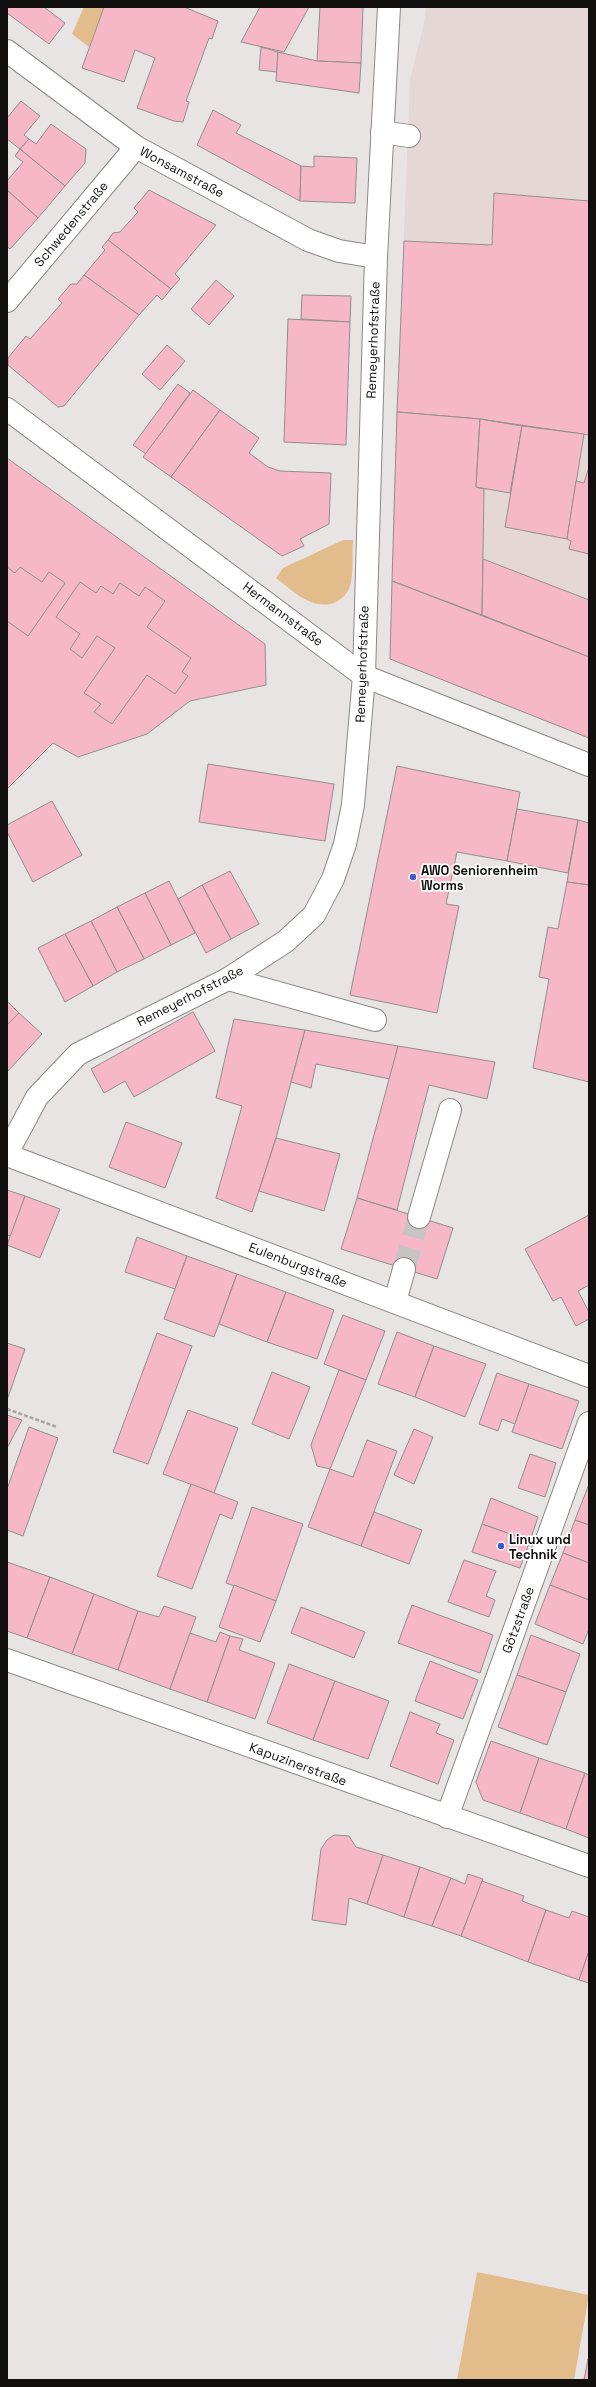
<svg xmlns="http://www.w3.org/2000/svg" width="596" height="2387" font-family="'Space Grotesk',sans-serif">
<rect width="100%" height="100%" fill="#e8e4e3"/>
<polygon fill="#e4d7d5" points="426,7 589,7 589,738 390,659 397,412 410,79 424,23"/>
<g fill="#e2bc8a">
<polygon points="84,7 104,7 89,47 72,34"/>
<path d="M343,540H353C352,554 354,573 350,586C348,593 342,599 336,602C313,612 292,590 276,578L283,568Z"/>
<polygon points="477,2272 589,2295 574,2380 457,2380"/>
</g>
<g fill="#f6b8c6" stroke="#928e8e">
<polygon points="7,7 44,7 65,23 49,44 7,13"/>
<polygon points="104,7 184,7 218,21 212,39 209,38 186,101 189,102 183,122 174,121 137,108 155,58 135,50 124,82 82,68"/>
<polygon points="260,7 309,7 284,52 241,42"/>
<polygon points="320,7 363,7 361,63 317,61"/>
<polygon points="261,47 278,52 277,72 259,70"/>
<polygon points="278,52 317,61 361,63 359,93 276,81"/>
<polygon points="21,101 40,116 24,135 29,139 20,149 7,139 7,118"/>
<polygon points="213,110 241,125 236,133 301,166 300,201 197,145"/>
<polygon points="51,124 86,149 85,163 65,186 20,149 29,139 36,144"/>
<polygon points="20,149 65,186 38,218 7,190 7,181 23,162 15,156"/>
<polygon points="314,156 357,158 355,203 300,201 301,166 314,167"/>
<polygon points="7,190 38,218 10,249 7,247"/>
<polygon points="149,190 216,225 175,274 180,279 171,289 108,240 113,233 120,232 138,212 134,208"/>
<polygon points="494,193 589,201 589,435 480,419 397,412 404,241 492,245"/>
<polygon points="108,240 171,289 162,300 157,295 139,315 84,275 105,250 102,247"/>
<polygon points="84,275 139,315 64,406 58,407 8,365 8,358 26,336 30,339 62,303 58,299 71,284 77,284"/>
<polygon points="216,280 234,296 209,325 191,309"/>
<polygon points="302,295 351,296 350,322 301,319"/>
<polygon points="288,319 350,322 346,445 284,442"/>
<polygon points="167,345 185,361 160,390 142,374"/>
<polygon points="178,384 190,393 146,454 133,445"/>
<polygon points="193,390 220,410 171,477 143,457"/>
<polygon points="220,410 259,438 249,453 268,467 280,471 331,473 329,524 300,539 304,546 282,556 171,477"/>
<polygon points="397,412 480,419 476,487 484,489 482,615 392,581"/>
<polygon points="480,419 522,426 510,493 476,487"/>
<polygon points="522,426 584,434 567,539 505,527"/>
<polygon points="7,458 265,644 266,685 190,701 147,734 78,757 53,743 7,789"/>
<polygon points="589,467 589,554 569,549 571,541 567,539 576,481 584,483"/>
<polygon points="483,559 589,600 589,657 482,615"/>
<polygon points="7,567 15,573 20,567 42,582 49,572 65,583 28,636 7,621"/>
<polygon points="392,581 589,657 589,738 390,659"/>
<polygon points="80,582 96,593 101,586 113,594 120,583 139,596 145,587 165,601 147,627 191,658 182,672 188,676 175,694 147,675 112,724 94,712 101,704 84,693 115,648 97,636 82,658 70,649 80,634 56,617"/>
<polygon points="208,764 334,784 325,841 199,822"/>
<polygon points="397,766 520,792 507,861 457,852 446,904 459,906 437,1013 350,995"/>
<polygon points="52,801 82,855 33,882 7,832 7,825"/>
<polygon points="517,809 578,820 568,873 507,861"/>
<polygon points="578,820 589,823 589,885 567,882"/>
<polygon points="230,871 259,924 231,939 202,885"/>
<polygon points="169,881 195,933 171,945 145,893"/>
<polygon points="567,882 589,885 589,1082 533,1068 549,979 539,977 548,927 558,929"/>
<polygon points="202,885 231,939 206,953 178,899"/>
<polygon points="145,893 171,945 144,959 117,907"/>
<polygon points="117,907 144,959 117,972 91,921"/>
<polygon points="91,921 117,972 93,986 65,934"/>
<polygon points="65,934 93,986 65,1002 38,948"/>
<polygon points="7,1001 19,1013 7,1025"/>
<polygon points="193,1012 215,1051 134,1097 125,1081 104,1093 91,1069"/>
<polygon points="19,1013 42,1034 7,1072 7,1025"/>
<polygon points="234,1019 305,1030 276,1138 252,1212 216,1198 242,1106 216,1098"/>
<polygon points="305,1030 398,1046 390,1079 316,1064 311,1088 291,1082"/>
<polygon points="398,1046 495,1062 487,1099 429,1085 397,1210 357,1198"/>
<polygon points="126,1122 182,1143 165,1188 109,1167"/>
<polygon points="276,1138 340,1154 324,1211 259,1191"/>
<polygon points="7,1190 25,1196 11,1236 7,1235"/>
<polygon points="25,1196 60,1209 40,1258 7,1245"/>
<polygon points="357,1198 453,1228 437,1279 341,1249"/>
<polygon points="589,1215 589,1285 578,1291 589,1312 589,1319 576,1326 561,1297 553,1301 525,1249"/>
<polygon points="137,1237 187,1256 175,1289 125,1272"/>
<polygon points="187,1256 237,1274 214,1337 164,1319"/>
<polygon points="237,1274 286,1292 267,1342 219,1324"/>
<polygon points="286,1292 334,1310 317,1359 267,1342"/>
<polygon points="343,1315 385,1331 366,1380 324,1364"/>
<polygon points="397,1332 434,1346 415,1397 378,1384"/>
<polygon points="157,1333 192,1346 148,1464 113,1452"/>
<polygon points="7,1343 25,1349 7,1400"/>
<polygon points="434,1346 486,1364 465,1417 415,1397"/>
<polygon points="339,1370 366,1380 330,1469 317,1466 311,1445"/>
<polygon points="272,1372 310,1387 289,1439 252,1424"/>
<polygon points="497,1373 529,1384 515,1424 502,1419 498,1431 479,1424"/>
<polygon points="529,1384 579,1401 562,1449 512,1432"/>
<polygon points="188,1410 238,1428 214,1493 163,1474"/>
<polygon points="7,1415 22,1420 7,1448"/>
<polygon points="29,1427 58,1438 23,1536 7,1530 7,1489"/>
<polygon points="414,1429 433,1437 414,1484 394,1475"/>
<polygon points="367,1440 397,1451 361,1546 308,1527 330,1469 353,1477"/>
<polygon points="530,1454 556,1463 545,1497 518,1488"/>
<polygon points="191,1484 238,1502 232,1519 220,1514 192,1589 157,1576"/>
<polygon points="589,1484 589,1525 575,1520"/>
<polygon points="491,1498 538,1517 530,1541 482,1524"/>
<polygon points="252,1507 303,1524 276,1601 226,1583"/>
<polygon points="374,1512 422,1530 409,1564 361,1546"/>
<polygon points="575,1520 589,1525 589,1563 563,1553"/>
<polygon points="482,1524 530,1541 520,1568 472,1552"/>
<polygon points="563,1553 589,1563 589,1600 550,1585"/>
<polygon points="464,1560 496,1571 486,1596 495,1600 489,1617 448,1602"/>
<polygon points="7,1562 50,1577 27,1638 7,1631"/>
<polygon points="50,1577 94,1594 72,1654 27,1638"/>
<polygon points="234,1585 276,1601 260,1642 219,1627"/>
<polygon points="550,1585 589,1600 589,1629 583,1644 535,1624"/>
<polygon points="94,1594 138,1611 118,1670 72,1654"/>
<polygon points="412,1605 493,1635 480,1673 398,1643"/>
<polygon points="164,1606 196,1617 170,1689 118,1670 138,1611 159,1617"/>
<polygon points="301,1607 365,1632 354,1658 291,1633"/>
<polygon points="220,1632 230,1636 207,1702 170,1689 190,1633 216,1642"/>
<polygon points="531,1635 580,1654 566,1692 517,1675"/>
<polygon points="230,1636 243,1639 239,1650 275,1663 255,1719 207,1702"/>
<polygon points="430,1661 478,1680 463,1719 415,1701"/>
<polygon points="289,1664 335,1681 313,1740 267,1723"/>
<polygon points="517,1675 566,1692 547,1745 498,1727"/>
<polygon points="335,1681 389,1701 368,1759 313,1740"/>
<polygon points="410,1712 440,1724 436,1733 454,1740 438,1784 390,1766"/>
<polygon points="491,1741 539,1758 520,1813 483,1800 476,1782"/>
<polygon points="539,1758 585,1773 566,1829 520,1813"/>
<polygon points="585,1773 589,1775 589,1838 566,1829"/>
<polygon points="334,1835 349,1836 356,1847 383,1855 367,1904 349,1898 346,1925 312,1920 321,1849 327,1840"/>
<polygon points="383,1855 420,1867 404,1917 367,1904"/>
<polygon points="420,1867 451,1878 432,1926 404,1917"/>
<polygon points="468,1874 483,1879 461,1936 432,1926 451,1878 465,1884"/>
<polygon points="482,1881 524,1896 522,1901 546,1910 528,1962 461,1936"/>
<polygon points="546,1910 569,1918 572,1911 589,1917 589,1951 579,1980 528,1962"/>
<polygon points="589,1951 589,1983 579,1980"/>
<polygon points="588,2359 589,2380 584,2380"/>
</g>
<g fill="none" stroke-linecap="round" stroke-linejoin="round">
<polyline stroke="#c8c4c3" stroke-width="22" stroke-dasharray="22 11" stroke-linecap="butt" points="404,1269 419,1217"/>
<g stroke="#8b8786" stroke-width="24">
<g id="minor">
<polyline points="7,51 136,147 308,240 339,251 376,257"/>
<polyline points="382,132 409,136"/>
<polyline points="7,301 136,147"/>
<polyline points="7,409 364,676 589,765"/>
<polyline points="228,979 375,1020"/>
<polyline points="7,1153 37,1097 78,1054 228,979 286,941 314,915 333,879 345,844 353,805 364,676 376,257 389,7"/>
<polyline points="7,1155 589,1376"/>
<polyline points="419,1217 450,1110"/>
<polyline points="395,1302 404,1269"/>
<polyline points="7,1660 589,1866"/>
<polyline points="447,1817 589,1423"/>
</g>
</g>
<polyline stroke="#a7a4a3" stroke-width="2.5" stroke-dasharray="4 2" stroke-linecap="butt" points="7,1409 57,1427"/>
<use href="#minor" stroke="#fff" stroke-width="22"/>
</g>
<g fill="#4358cc" stroke="#fff" stroke-width="1.5">
<circle cx="413" cy="877" r="4"/>
<circle cx="501" cy="1546" r="4"/>
</g>
<g text-anchor="middle" dominant-baseline="central" stroke-width="3.5" stroke-linejoin="round" paint-order="stroke">
<g font-size="13" fill="#11100f" stroke="#fff">
<text transform="translate(182 172) rotate(28)">Wonsamstraße</text>
<text transform="translate(71 224) rotate(-50)">Schwedenstraße</text>
<text transform="translate(373 340) rotate(-88)">Remeyerhofstraße</text>
<text transform="translate(283 614) rotate(37)">Hermannstraße</text>
<text transform="translate(362 664) rotate(-88)">Remeyerhofstraße</text>
<text transform="translate(190 996) rotate(-27)">Remeyerhofstraße</text>
<text transform="translate(298 1265) rotate(21)">Eulenburgstraße</text>
<text transform="translate(518 1620) rotate(-70)">Götzstraße</text>
<text transform="translate(298 1764) rotate(20)">Kapuzinerstraße</text>
</g>
<g font-size="13" font-weight="bold" fill="#11100f" stroke="#fff" text-anchor="start">
<text x="421" y="870">AWO Seniorenheim<tspan x="421" dy="15">Worms</tspan></text>
<text x="509" y="1539">Linux und<tspan x="509" dy="15">Technik</tspan></text>
</g>
</g>
<rect width="596" height="2387" fill="none" stroke="#11100f" stroke-width="16"/>
</svg>
